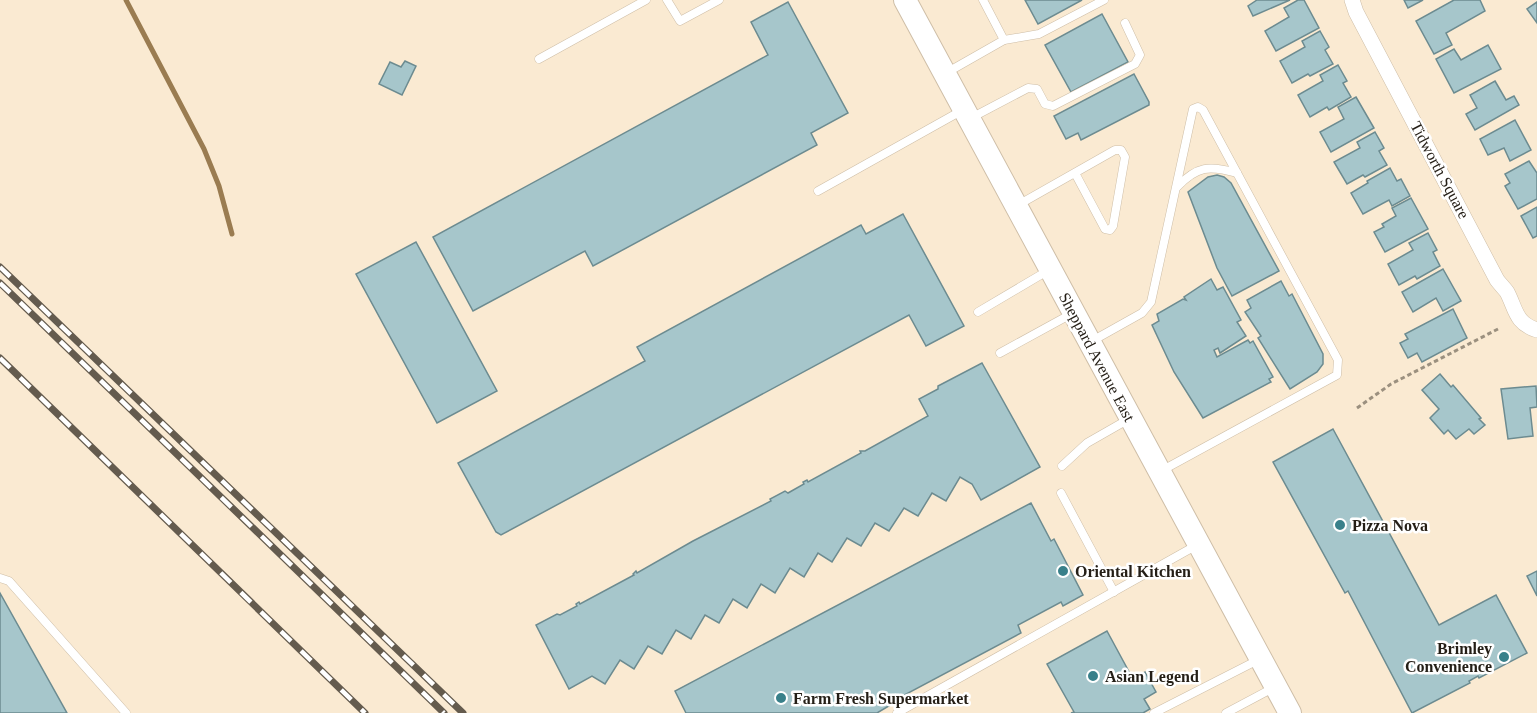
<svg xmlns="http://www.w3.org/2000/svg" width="1537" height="713" font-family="'Times New Roman',serif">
<rect width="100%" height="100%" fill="#faead2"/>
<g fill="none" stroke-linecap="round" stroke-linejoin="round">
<polyline stroke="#9a7c51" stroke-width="5" points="126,0 204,149 219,186 232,234"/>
</g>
<g fill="#a6c6cb" stroke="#6c8b90" stroke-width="1.5">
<polygon points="1025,0 1082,0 1038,24"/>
<polygon points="1290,0 1253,16 1248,6 1257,0"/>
<polygon points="1298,0 1304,0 1319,28 1276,51 1265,31 1289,17 1284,8"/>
<polygon points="1404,0 1423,0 1408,8"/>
<polygon points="1454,0 1480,0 1485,11 1446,33 1452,45 1434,54 1416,21"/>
<polygon points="788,2 848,113 811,133 817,145 593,266 585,251 473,311 433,237 768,55 751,22"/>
<polygon points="1537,2 1537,23 1527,9"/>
<polygon points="1102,14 1128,62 1071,92 1045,45"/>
<polygon points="1320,31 1329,47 1325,50 1333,64 1310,76 1308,74 1292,83 1280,61 1305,47 1302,41"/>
<polygon points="1488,45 1501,69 1454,93 1436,59 1454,49 1461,60"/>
<polygon points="405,61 416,66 402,95 379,84 390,62 401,67"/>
<polygon points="1338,65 1347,81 1343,83 1351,97 1329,110 1327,107 1310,117 1298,95 1323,81 1320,75"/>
<polygon points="1134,74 1149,102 1149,105 1081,140 1078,133 1066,139 1054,116"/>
<polygon points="1495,81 1506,100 1514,96 1519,105 1475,130 1466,114 1477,108 1470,95"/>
<polygon points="1356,97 1374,128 1331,152 1320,132 1344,119 1338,107"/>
<polygon points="1515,120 1531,150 1510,161 1504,148 1488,155 1480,139"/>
<polygon points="1375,132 1384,148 1379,151 1387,165 1365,177 1363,175 1347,184 1334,162 1360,148 1357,142"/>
<polygon points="1529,161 1537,173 1537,199 1518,209 1505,186 1510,183 1505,174"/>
<polygon points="1390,168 1397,181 1401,179 1410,196 1392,206 1389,200 1363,214 1351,193 1368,183 1367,181"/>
<polygon points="1217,175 1224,177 1231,183 1279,271 1232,296 1217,268 1188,192 1208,177"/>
<polygon points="1411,198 1428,229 1385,252 1374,232 1384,227 1382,224 1396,216 1392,208"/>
<polygon points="1537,207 1537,236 1533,238 1521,216"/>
<polygon points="903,214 964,326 926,346 909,315 501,535 496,532 458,463 645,361 637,347 861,225 866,234"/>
<polygon points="1428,233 1437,250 1433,252 1440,266 1417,279 1415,276 1399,285 1388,264 1413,250 1409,243"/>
<polygon points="416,242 497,391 437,423 356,274"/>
<polygon points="1443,269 1461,301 1443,311 1436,298 1413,312 1402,292"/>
<polygon points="1211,279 1217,290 1223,287 1241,320 1237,322 1246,336 1220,353 1218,348 1214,350 1217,357 1248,340 1250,343 1253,341 1273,377 1269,379 1271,382 1203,418 1174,372 1152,325 1159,321 1157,314 1183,299 1186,300 1184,297"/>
<polygon points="1281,281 1289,296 1292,294 1323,354 1323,364 1317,372 1290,389 1258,338 1261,336 1245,312 1251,308 1247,300"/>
<polygon points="1453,309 1467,338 1422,362 1417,353 1408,358 1400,343 1408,339 1405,334"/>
<polygon points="982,363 1040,467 981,500 972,484 960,477 946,501 932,493 918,516 904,508 889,531 875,523 861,546 847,538 832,562 818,553 804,577 790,568 775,593 761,584 747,608 733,599 719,623 705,615 691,639 676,630 662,654 648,646 634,669 620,660 605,684 592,676 569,689 536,625 557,614 560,615 577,606 576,604 579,602 580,604 634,575 633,574 636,571 637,573 693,541 771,501 770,499 785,491 788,493 804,484 803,482 807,480 808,482 861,453 860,451 865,451 928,416 919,399 938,389 938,386"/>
<polygon points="1440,374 1451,387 1453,385 1481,418 1479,419 1485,425 1474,434 1469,429 1456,439 1448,430 1444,434 1430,418 1439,409 1422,390"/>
<polygon points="1536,386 1537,407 1530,408 1533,436 1508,439 1501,389"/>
<polygon points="1333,429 1439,625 1496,595 1527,653 1479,678 1478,676 1469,681 1470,683 1412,713 1348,591 1345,593 1273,462"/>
<polygon points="1031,503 1051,541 1054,539 1083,595 1063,606 1061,602 1018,625 1021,633 893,701 894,703 877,713 686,713 675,691"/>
<polygon points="1537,571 1537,596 1527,576"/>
<polygon points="0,593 67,713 0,713"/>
<polygon points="1107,631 1133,679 1145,672 1156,692 1144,699 1150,709 1143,713 1071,713 1074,712 1047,664"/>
</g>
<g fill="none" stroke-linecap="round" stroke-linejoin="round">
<g stroke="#cebea7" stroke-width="9">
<g id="lane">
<polyline points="667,0 680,21 719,0"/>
<polyline points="1004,40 1039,34 1104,0"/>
<polyline points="539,59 646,0"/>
<polyline points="946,73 1004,40 983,0"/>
<polyline points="971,118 1028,88 1037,89 1045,104 1053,106 1135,64 1140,55 1125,23"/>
<path d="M1177,187C1197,166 1209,165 1237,173"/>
<polyline points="818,191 961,111"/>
<polyline points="1018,205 1115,150 1121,150 1125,157 1113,226 1110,230 1105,229 1075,173"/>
<polyline points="978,312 1049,270"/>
<polyline points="1092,341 1142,313 1151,302 1193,109 1198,107 1203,110 1338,360 1337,375 1161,471"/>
<polyline points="1000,353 1073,313"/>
<polyline points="1062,466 1087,443 1129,419"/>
<polyline points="1061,493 1114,592"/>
<polyline points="0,578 9,581 126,713"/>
<polyline points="897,713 1197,545"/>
<polyline points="1154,713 1258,660"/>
<polyline points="1226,713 1275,687"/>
</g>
</g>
<g stroke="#cebea7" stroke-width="16">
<path id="street" d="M1352,0L1356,12L1497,280C1500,284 1504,288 1507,292C1516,309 1515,323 1537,330"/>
</g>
<g stroke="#cebea7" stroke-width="24">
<polyline id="secondary" points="905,0 1290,713"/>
</g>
<polyline stroke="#9b907f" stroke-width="3" stroke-dasharray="4.5 3" stroke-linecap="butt" points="1357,408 1391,384 1498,329"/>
<use href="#lane" stroke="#fff" stroke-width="8"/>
<use href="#street" stroke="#fff" stroke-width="15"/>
<use href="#secondary" stroke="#fff" stroke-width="22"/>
<g stroke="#645b4e" stroke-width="7">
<g id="rail">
<polyline points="0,267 463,713"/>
<polyline points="0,283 444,713"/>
<polyline points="0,358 365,713"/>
</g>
</g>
<use href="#rail" stroke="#fff" stroke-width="4.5" stroke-dasharray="14" stroke-linecap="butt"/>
</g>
<g fill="#39808a" stroke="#fff" stroke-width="2">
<circle cx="1340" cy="525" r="6"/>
<circle cx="1063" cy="571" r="6"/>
<circle cx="1504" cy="657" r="6"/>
<circle cx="1093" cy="676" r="6"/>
<circle cx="781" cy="698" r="6"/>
</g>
<g text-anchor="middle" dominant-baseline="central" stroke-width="5" stroke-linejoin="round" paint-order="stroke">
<g font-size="16" fill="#241e16" stroke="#fff">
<text transform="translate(1440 170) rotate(62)">Tidworth Square</text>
<text transform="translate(1097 357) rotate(62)">Sheppard Avenue East</text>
</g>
<g font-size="16" font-weight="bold" fill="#241e16" stroke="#fff" text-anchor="start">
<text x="1352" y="525">Pizza Nova</text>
<text x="1075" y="571">Oriental Kitchen</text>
<text x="1492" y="648" text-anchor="end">Brimley<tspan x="1492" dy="18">Convenience</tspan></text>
<text x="1105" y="676">Asian Legend</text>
<text x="793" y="698">Farm Fresh Supermarket</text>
</g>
</g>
</svg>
